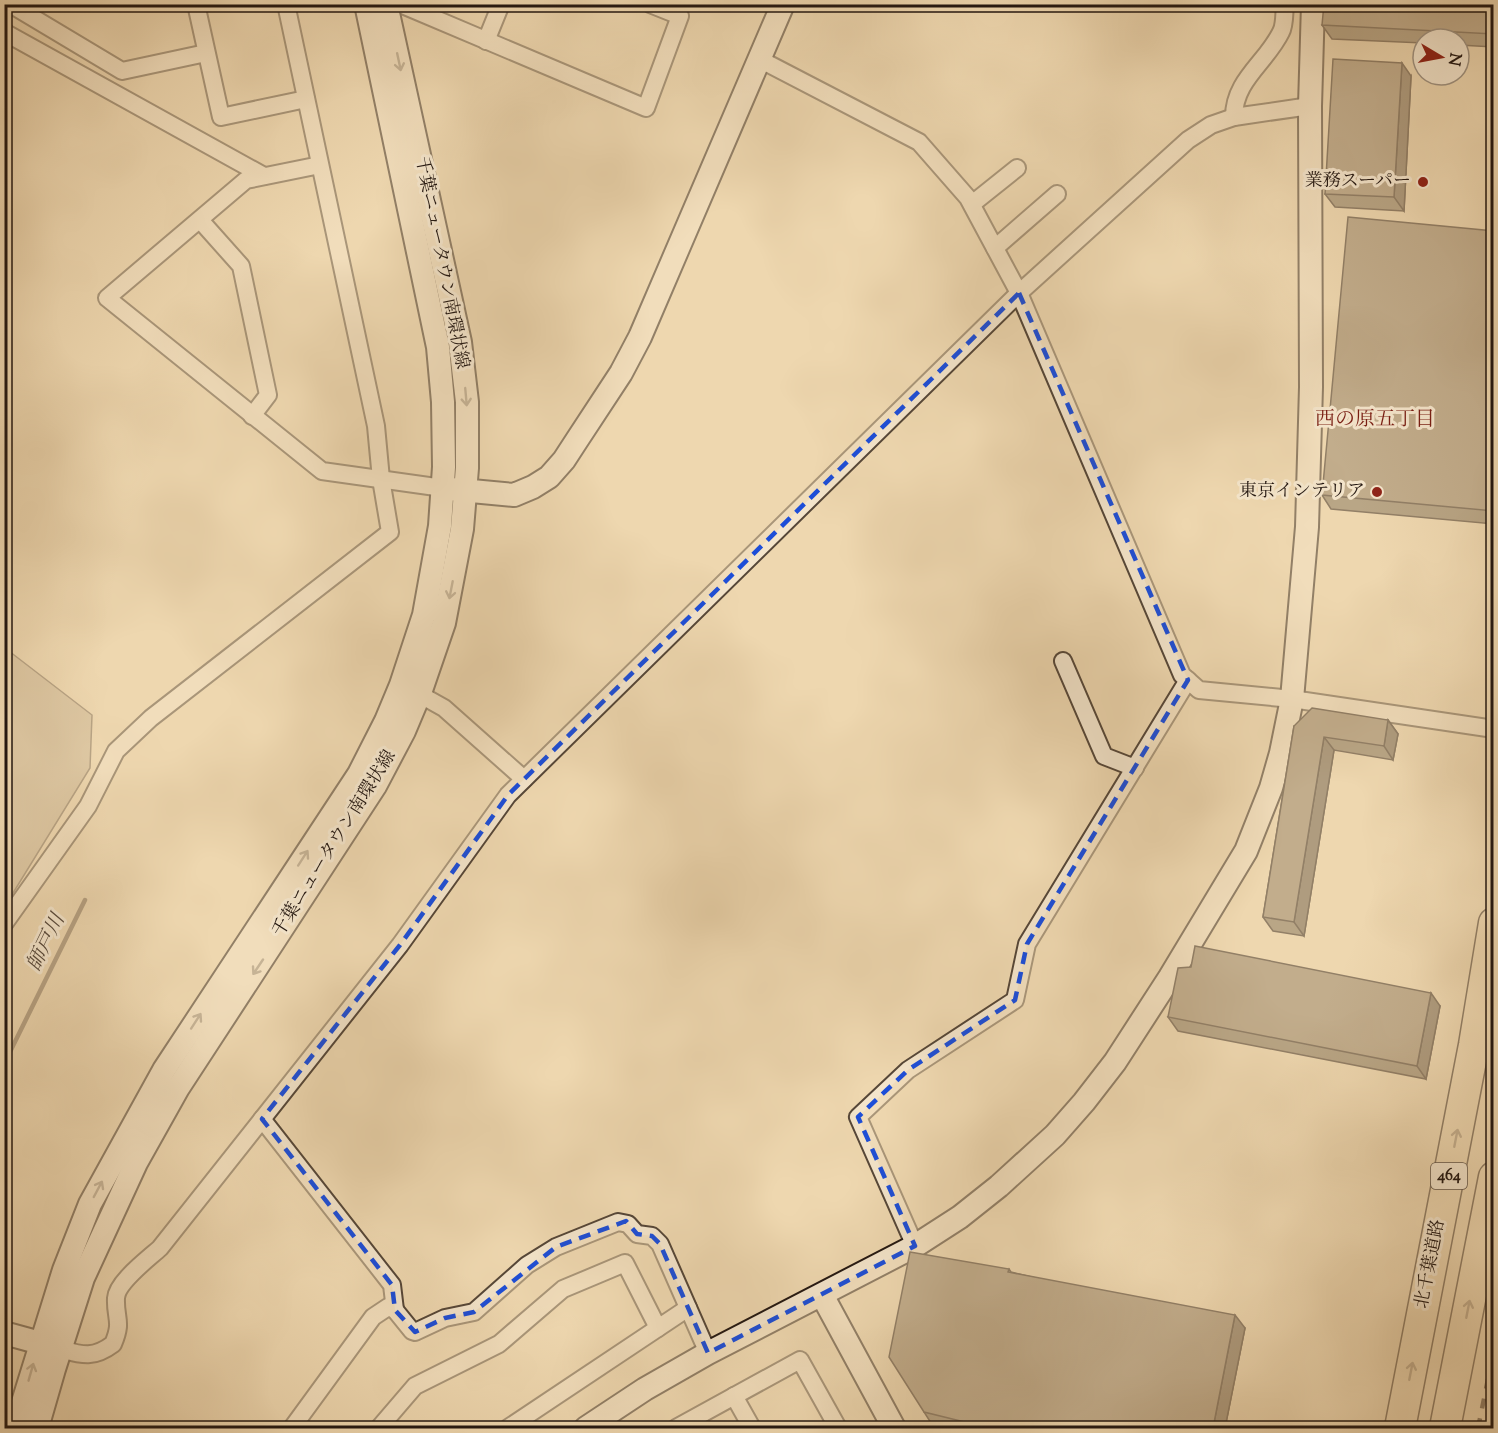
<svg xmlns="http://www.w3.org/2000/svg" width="1498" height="1433" font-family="'Sorts Mill Goudy','Noto Serif JP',serif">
<rect width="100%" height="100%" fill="#eed7af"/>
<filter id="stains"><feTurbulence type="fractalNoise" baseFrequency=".00333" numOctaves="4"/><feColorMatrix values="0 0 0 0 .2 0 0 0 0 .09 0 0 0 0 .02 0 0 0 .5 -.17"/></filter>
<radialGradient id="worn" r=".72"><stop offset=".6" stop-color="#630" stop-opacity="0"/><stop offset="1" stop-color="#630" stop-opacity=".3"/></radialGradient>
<polygon fill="#cbb694" stroke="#776652" stroke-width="1.5" points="5,648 92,715 90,768 5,906"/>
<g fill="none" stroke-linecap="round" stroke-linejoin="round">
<polyline stroke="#73634f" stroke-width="4.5" points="4,1064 85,900"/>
<g stroke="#564738" stroke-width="20">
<g id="street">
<polyline points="10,4 122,71 206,53"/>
<polyline points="196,4 221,117 306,99"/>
<polyline points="400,4 646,108 680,16 650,4"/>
<polyline points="4,32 264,176"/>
<polyline points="486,41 501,4"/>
<polyline points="761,60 919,142 968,198 1019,293 1182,675 1199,690 1292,699 1494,729"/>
<path d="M1234,117C1234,80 1266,63 1281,32C1285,25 1284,13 1285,4"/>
<polyline points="320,165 246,180 107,298 322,471 443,488"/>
<polyline points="972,204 1017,168"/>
<polyline points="200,220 241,266 268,395 252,416"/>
<polyline points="995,248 1057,194"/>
<polyline points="1063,661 1104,756 1135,768"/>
<polyline points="410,689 444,708 524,779"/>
<polyline points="4,924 88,806 116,751 151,718 390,532 381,479 376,426 286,4"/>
<polyline points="262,1119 392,1285 395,1310"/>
<polyline points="915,1246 858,1117 908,1070 1015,1000 1027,944 1188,680"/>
<path d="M60,1349C82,1355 93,1359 113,1344C123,1321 115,1319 116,1298C117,1282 148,1259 160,1248L400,945L508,795L1019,293L1188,140L1211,125L1234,117L1310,106"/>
<polyline points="734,1396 752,1428"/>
<polyline points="292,1428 373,1317 388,1307 395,1310 412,1331 415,1332 445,1318 474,1312 527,1265 556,1247 618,1222 628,1224 637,1234 652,1236 660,1244 708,1353"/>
<polyline points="379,1428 415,1386 499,1344 563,1289 625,1263 658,1328"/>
<polyline points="508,1428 688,1308"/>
<polyline points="676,1428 800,1360 838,1428"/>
</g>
</g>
<g stroke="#231711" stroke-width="26">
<g id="secondary">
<polyline points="450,489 514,495 533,487 549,477 564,460 577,440 621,373 640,337 783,4"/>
<polyline points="822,1295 894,1428"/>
<polyline points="4,1333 55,1347"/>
<polyline points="15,1428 64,1270 90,1204 164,1070 359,774 386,721 401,685 424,615 440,526 444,467 443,402 438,347 366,4"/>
<polyline points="37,1428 54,1369 83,1278 136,1163 178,1088 375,786 404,731 420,693 444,623 462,529 467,468 467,402 460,342 386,4"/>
<polyline points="586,1428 645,1389 708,1353 915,1246 960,1217 999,1186 1055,1135 1084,1102 1115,1062 1170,977 1246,851 1271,788 1281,753 1292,699 1307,527 1311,387 1310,106 1313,4"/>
</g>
</g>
<g stroke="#231711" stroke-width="33">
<g id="highway">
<polyline points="1400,1428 1474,1045 1494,923"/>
<polyline points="1445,1428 1494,1177"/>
</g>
</g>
<use href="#street" stroke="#f4e5cb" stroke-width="16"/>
<use href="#secondary" stroke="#f4e5cb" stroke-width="22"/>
<use href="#highway" stroke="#eed7af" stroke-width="30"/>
<polyline stroke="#231711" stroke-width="4.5" stroke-dasharray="10 10" stroke-linecap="butt" points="1478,1428 1494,1350"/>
</g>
<g fill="#796a55" stroke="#231711" stroke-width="1.5">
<polygon points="1494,4 1494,47 1459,45 1459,39 1423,39 1423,43 1332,39 1322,25"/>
<polygon points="1411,76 1404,211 1335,207 1325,194"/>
<polygon points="1494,231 1494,524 1331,509 1322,495"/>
<polygon points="1388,720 1398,734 1393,760 1334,750 1304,936 1273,931 1263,917 1294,726"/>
<polygon points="1440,1006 1426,1079 1178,1031 1168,1017"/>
<polygon points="1009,1269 1011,1272 1245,1328 1225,1428 944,1428 933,1426 924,1412"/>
</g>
<g fill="#635645" stroke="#231711" stroke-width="1.5">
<polygon points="1402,63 1411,76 1404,211 1394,197"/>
<polygon points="1388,720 1398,734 1393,760 1384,746"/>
<polygon points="1324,737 1334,750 1304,936 1294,922"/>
<polygon points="1431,993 1440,1006 1426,1079 1417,1066"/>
<polygon points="1235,1315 1245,1328 1225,1428 1213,1428"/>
</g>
<g fill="#8d7b63" stroke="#231711" stroke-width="1.5">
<polygon points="1324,4 1494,4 1494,34 1322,25"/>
<polygon points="1333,59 1402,63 1394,197 1325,194"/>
<polygon points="1348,217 1494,231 1494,511 1322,495"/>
<polygon points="1312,708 1388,720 1384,746 1324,737 1294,922 1263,917 1294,726"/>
<polygon points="1195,946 1431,993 1417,1066 1168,1017 1178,968 1191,967"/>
<polygon points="910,1252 1009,1269 1008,1272 1235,1315 1213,1428 989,1428 924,1412 889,1357"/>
</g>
<defs><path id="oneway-shaft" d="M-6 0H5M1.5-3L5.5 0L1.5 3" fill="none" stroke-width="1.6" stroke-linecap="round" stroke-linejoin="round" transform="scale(1.5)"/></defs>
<g stroke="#968877">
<use href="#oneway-shaft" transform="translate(399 62) rotate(78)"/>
<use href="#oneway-shaft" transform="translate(466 397) rotate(85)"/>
<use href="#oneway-shaft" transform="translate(451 590) rotate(101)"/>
<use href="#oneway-shaft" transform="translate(303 858) rotate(-57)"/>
<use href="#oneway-shaft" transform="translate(258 967) rotate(124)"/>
<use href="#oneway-shaft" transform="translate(196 1021) rotate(-57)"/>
<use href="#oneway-shaft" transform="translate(98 1189) rotate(-62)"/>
<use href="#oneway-shaft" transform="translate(31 1372) rotate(-74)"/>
</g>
<g stroke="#938168">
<use href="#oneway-shaft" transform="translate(1456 1138) rotate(-79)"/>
<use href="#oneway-shaft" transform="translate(1468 1309) rotate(-79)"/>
<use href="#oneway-shaft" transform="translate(1411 1371) rotate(-79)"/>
</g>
<path d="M0 0H1498V1433H0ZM1019,293L1188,680L1027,944L1015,1000L908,1070L858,1117L915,1246L708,1353L660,1244L652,1236L637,1234L626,1221L556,1247L474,1312L445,1318L415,1332L395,1310L392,1285L262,1119L400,945L508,795Z" fill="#eed7af" fill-opacity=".55" fill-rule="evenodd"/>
<path fill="none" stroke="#1d4ed8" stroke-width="4.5" stroke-dasharray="12 8" stroke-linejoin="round" d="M1019,293L1188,680L1027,944L1015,1000L908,1070L858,1117L915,1246L708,1353L660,1244L652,1236L637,1234L626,1221L556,1247L474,1312L445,1318L415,1332L395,1310L392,1285L262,1119L400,945L508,795Z"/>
<g fill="#8f2418" stroke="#f4e5cb" stroke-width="2">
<circle cx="1423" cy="182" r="6"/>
<circle cx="1377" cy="492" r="6"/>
</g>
<g text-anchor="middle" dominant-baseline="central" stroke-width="6" stroke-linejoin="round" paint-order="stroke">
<rect fill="#f4e5cb" stroke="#625549" stroke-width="1.5" x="1431" y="1163" width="36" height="26" rx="4.5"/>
<g font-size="16" font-weight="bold" fill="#231711">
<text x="1449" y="1176">464</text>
</g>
<g font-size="18" fill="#231711" stroke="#f4e5cb" text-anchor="end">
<text x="1411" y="182">業務スーパー</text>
<text x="1365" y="492">東京インテリア</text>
</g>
<g font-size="18" fill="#231711" stroke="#f4e5cb">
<text transform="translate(441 263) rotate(79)">千葉ニュータウン南環状線</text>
<text transform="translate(335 844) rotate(-58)">千葉ニュータウン南環状線</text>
<text transform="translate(1431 1264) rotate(-79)">北千葉道路</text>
</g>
<g font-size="20" fill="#7a1f14" stroke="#f4e5cb">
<text x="1375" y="420">西の原五丁目</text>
</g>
<g font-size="20" font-style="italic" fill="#594a3b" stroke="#f4e5cb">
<text transform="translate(47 943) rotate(-64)">師戸川</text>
</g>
</g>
<rect width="1498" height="1433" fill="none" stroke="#eed7af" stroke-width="24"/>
<rect x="6" y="6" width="1486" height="1421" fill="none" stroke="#231711" stroke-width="3"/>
<rect x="12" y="12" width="1474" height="1409" fill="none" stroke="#231711" stroke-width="1.5"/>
<g transform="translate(1441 57) rotate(100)"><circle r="28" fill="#f4e5cb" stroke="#a09381" stroke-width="1.5"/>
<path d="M0-4.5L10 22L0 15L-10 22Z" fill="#8f2418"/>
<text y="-9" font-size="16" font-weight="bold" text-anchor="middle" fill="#231711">N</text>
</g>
<rect width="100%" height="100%" filter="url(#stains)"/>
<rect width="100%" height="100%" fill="url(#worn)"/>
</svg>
